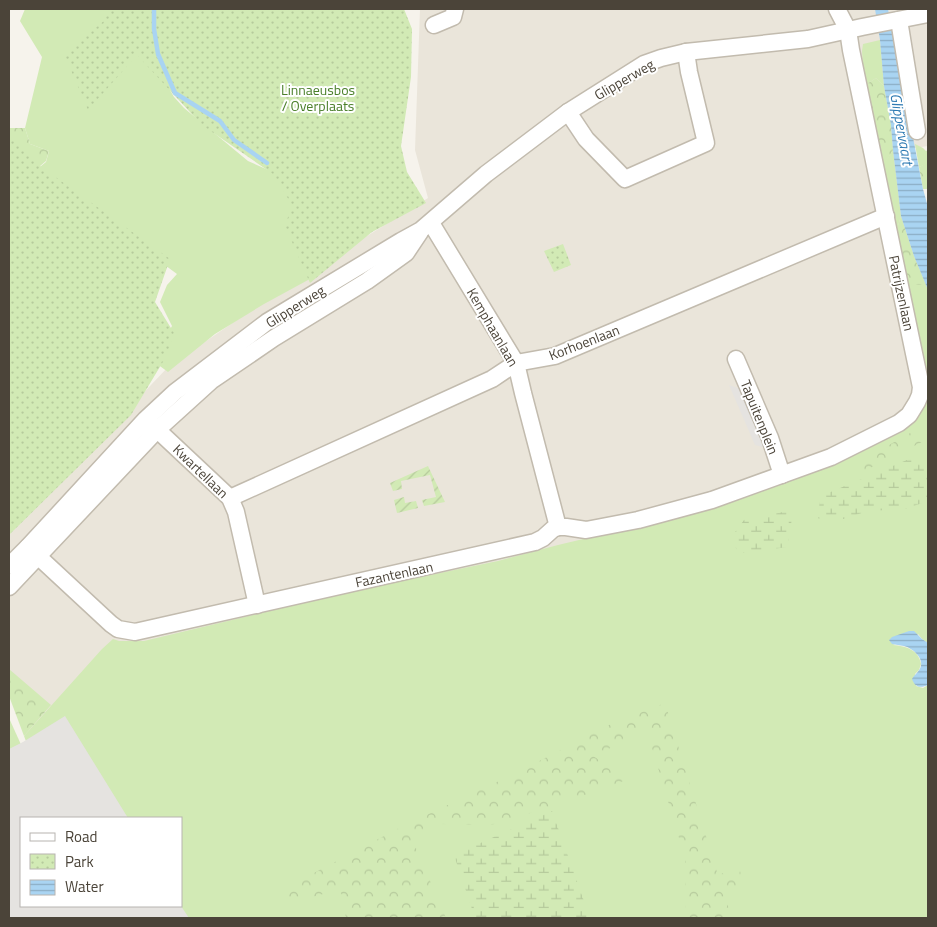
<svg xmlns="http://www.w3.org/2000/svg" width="937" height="927" font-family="'Titillium Web',sans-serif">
<defs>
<pattern id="forest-crowns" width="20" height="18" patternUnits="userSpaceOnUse" patternTransform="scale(1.25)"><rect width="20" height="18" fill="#d2eab5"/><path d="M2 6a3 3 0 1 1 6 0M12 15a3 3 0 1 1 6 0" fill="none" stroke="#b6ca9c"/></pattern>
<pattern id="wetland-marsh" width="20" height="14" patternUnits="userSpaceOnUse" patternTransform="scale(1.25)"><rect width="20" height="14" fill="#d2eab5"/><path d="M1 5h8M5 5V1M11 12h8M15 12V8" fill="none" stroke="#b6ca9c"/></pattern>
<pattern id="park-dots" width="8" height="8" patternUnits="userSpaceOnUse" patternTransform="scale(1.25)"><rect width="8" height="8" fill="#d2eab5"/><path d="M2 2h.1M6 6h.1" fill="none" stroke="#b6ca9c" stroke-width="1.8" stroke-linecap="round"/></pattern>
<pattern id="garden-furrows" width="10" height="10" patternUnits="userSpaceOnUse" patternTransform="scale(1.25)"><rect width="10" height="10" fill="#d2eab5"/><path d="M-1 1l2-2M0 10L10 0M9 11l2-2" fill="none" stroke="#b6ca9c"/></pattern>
<pattern id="water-rules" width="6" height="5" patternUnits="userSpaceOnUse" patternTransform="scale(1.25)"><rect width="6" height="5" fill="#a9d4f2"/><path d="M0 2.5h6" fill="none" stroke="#8caec5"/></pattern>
</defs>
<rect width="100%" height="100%" fill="#f6f3ec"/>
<polygon fill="#eae5da" points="420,9 928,9 928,146 903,150 928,245 928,458 26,737 9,694 9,535 168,367 287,286 428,198 415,150"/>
<g fill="#d2eab5">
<polygon points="25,9 117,9 148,53 174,97 184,108 248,161 282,176 319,274 264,304 215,334 168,372 153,361 172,326 160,302 167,285 177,274 52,182 19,184 46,162 49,151 30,144 25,128 42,57 20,21"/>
<polygon points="880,40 884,86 876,78 864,86 862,51 863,44"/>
<polygon points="915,144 923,148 926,151 928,150 928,176 927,164 919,167"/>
<polygon points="893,150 901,216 896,232 878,153 886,161"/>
<polygon points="907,285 926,285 928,290 928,388 928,379"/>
<path d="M928,396V643L922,639L918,634L893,645C906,646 919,650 921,664L919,670L915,674L916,686L923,688L928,685V918H9V891L21,906H181V818H63L30,752L24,736L102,649L113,639L119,641H144L311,601L396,582L498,561L558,545L684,515L908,425C918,415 924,411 928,396Z"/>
<polygon points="9,718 23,749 9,761"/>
</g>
<g fill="url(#forest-crowns)">
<polygon points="876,78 884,86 891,125 893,150 886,162 878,153 864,86"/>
<polygon points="9,128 25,128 30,144 49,151 46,161 19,184 9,133"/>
<polygon points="927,163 928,189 923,189 919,167"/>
<polygon points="901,216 914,256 926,285 907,285 896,232"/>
<polygon points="928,423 928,439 860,473 859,462"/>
<polygon points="9,669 51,705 24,736 9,696"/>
<polygon points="665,703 718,875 739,867 744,887 725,897 732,918 686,918 685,858 647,731 593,756 629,779 557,805 491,825 439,824 412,839 446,918 346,918 340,889 296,902 276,893 401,827 516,773 611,724"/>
</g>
<g fill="url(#wetland-marsh)">
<polygon points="914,457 928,465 928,501 905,509 868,511 834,522 817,518 821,496"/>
<polygon points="793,510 788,547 739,553 730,539 744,520"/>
<polygon points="552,811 590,918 475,918 454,855"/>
</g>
<g fill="url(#park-dots)">
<polygon points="109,9 404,9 412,29 411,77 401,146 407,172 426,203 372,232 310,283 285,226 292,205 273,174 202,125 137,55 88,110 64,54 105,20"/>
<polygon points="9,132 40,166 170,259 155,302 174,333 167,355 131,415 9,535"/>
<polygon points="563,244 571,265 554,272 544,251"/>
</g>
<g fill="url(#garden-furrows)">
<polygon points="428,466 445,502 424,506 422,500 436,497 430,475 401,481 402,489 393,491 390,483"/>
<polygon points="404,497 405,503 416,501 418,508 397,513 394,500"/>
</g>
<g fill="#e5e3e0">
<polygon points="729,385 744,390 769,449 755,445"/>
<polygon points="65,716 128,818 21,818 21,906 181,906 189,918 9,918 9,749 23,742"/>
</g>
<g fill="url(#water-rules)">
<polygon points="875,9 888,9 923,189 928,207 928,290 914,256 901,216 893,150 891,125 884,86 880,40"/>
<path d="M909,631H914L922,639L928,643V685C921,688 915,688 912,679C914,675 920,671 921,666C923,657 912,648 904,646C900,645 896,645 892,644L889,640L892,637Z"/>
</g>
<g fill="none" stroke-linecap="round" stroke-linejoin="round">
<polyline stroke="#a9d4f2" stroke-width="4.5" points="154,9 154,29 158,54 175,93 220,121 234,140 267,163"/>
<g stroke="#c2bbae" stroke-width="19">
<g id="minor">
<polyline points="899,20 917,131"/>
<polyline points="434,25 453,17 455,9"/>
<polyline points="568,112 586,139 625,179 706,143 689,72 686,52"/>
<polyline points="431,223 516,363 523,393 558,527"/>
<polyline points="736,359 770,438 782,475"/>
<polyline points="150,423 230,498 236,512 257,605"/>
<polyline points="230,498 492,379 516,363 555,356 886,216"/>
<polyline points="28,547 111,624 118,629 135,632 535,542 543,538 553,529 558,527 566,527 586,530 638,520 712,500 831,457 899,423 909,415 917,402 920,395 921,387 851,50 848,30 837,9"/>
<polyline points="9,566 28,547 146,419 175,392 267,322 401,241 421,230 486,174 568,112 644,64 661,58 686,52 808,39 862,27 928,14"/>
<polyline points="9,587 158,429 211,381 274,338 367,281 406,253 420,232"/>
</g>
</g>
<use href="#minor" stroke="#fff" stroke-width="16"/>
</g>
<g text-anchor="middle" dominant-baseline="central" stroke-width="4" stroke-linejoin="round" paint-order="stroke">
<g font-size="14" fill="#4b4439" stroke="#fff">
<text transform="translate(624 79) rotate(-30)">Glipperweg</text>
<text transform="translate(902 293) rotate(78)">Patrijzenlaan</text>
<text transform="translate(295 306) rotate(-32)">Glipperweg</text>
<text transform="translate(493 327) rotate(60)">Kemphaanlaan</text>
<text transform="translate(584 342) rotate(-21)">Korhoenlaan</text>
<text transform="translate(760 417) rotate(68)">Tapuitenplein</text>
<text transform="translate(201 471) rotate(44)">Kwartellaan</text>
<text transform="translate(394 574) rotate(-12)">Fazantenlaan</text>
</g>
<g font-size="14" fill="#4a7f2a" stroke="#fff">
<text x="318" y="89">Linnaeusbos<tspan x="318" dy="16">/ Overplaats</tspan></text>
</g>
<g font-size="15" font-style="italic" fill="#2e7ab2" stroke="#fff">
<text transform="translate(902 129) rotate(80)">Glippervaart</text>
</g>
</g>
<rect width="937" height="927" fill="none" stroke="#4b4439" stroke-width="20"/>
<rect x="20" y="817" width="162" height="90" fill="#ffffff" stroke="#b7b4b0"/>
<rect x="30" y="833" width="25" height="8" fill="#ffffff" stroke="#b7b4b0"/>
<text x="65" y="842" font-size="15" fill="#4b4439">Road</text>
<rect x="30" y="854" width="25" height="15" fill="url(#park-dots)" stroke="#b7b4b0"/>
<text x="65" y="867" font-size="15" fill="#4b4439">Park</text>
<rect x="30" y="880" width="25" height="15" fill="url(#water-rules)" stroke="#b7b4b0"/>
<text x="65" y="892" font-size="15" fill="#4b4439">Water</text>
</svg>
